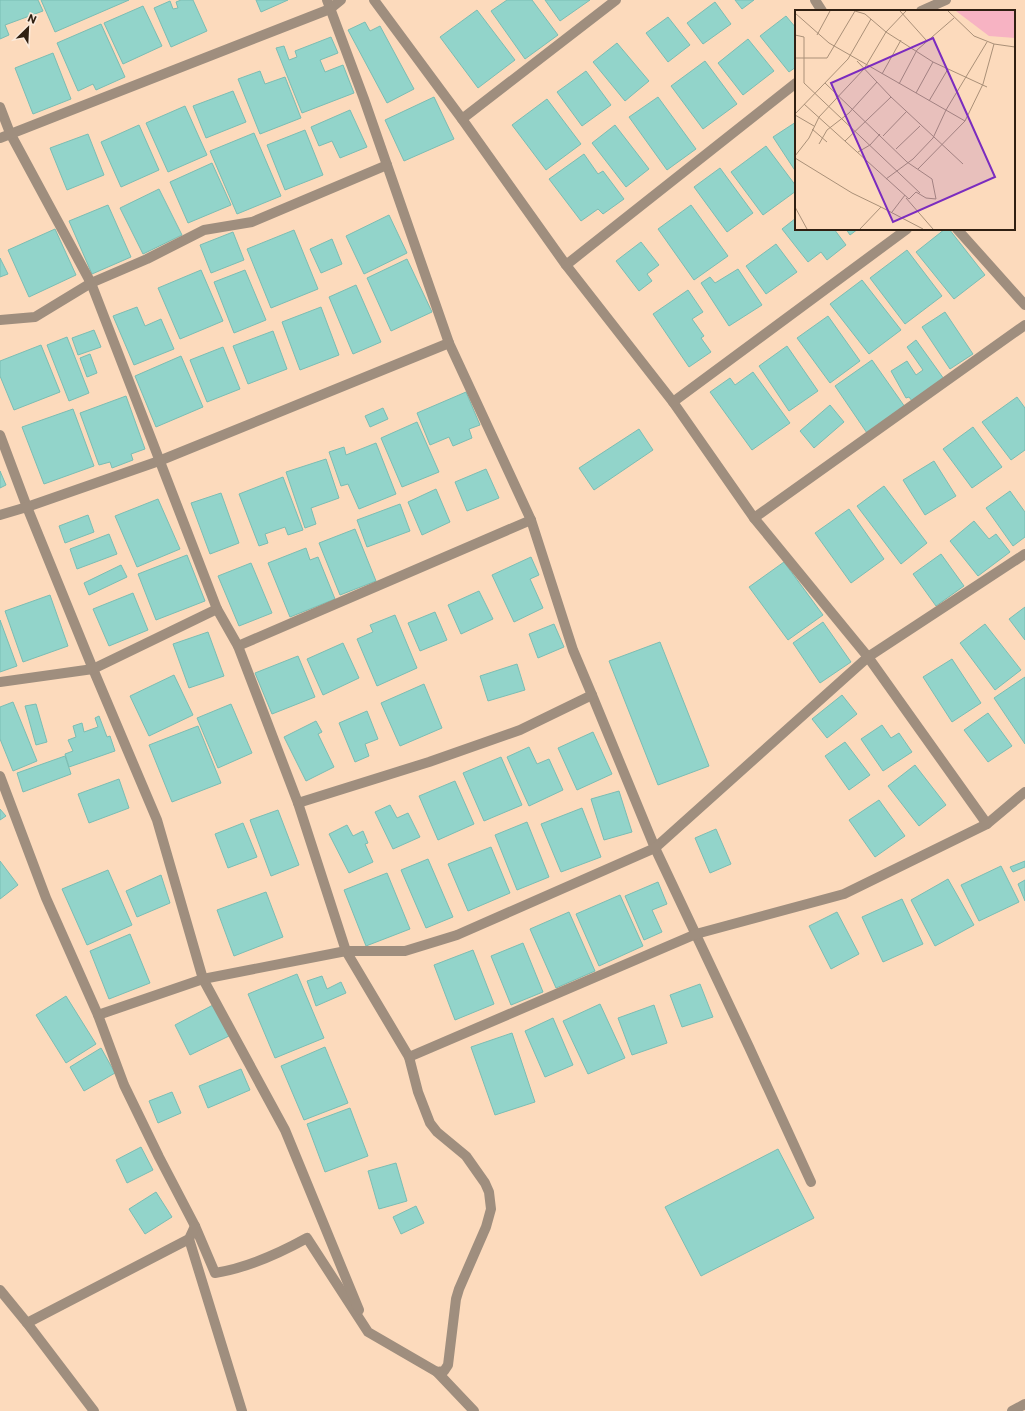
<svg xmlns="http://www.w3.org/2000/svg" width="1025" height="1411" font-family="Commissioner,sans-serif">
<rect width="100%" height="100%" fill="#fcdabc"/>
<g fill="#92d4ca" stroke="#7bbdb3">
<polygon points="0,0 38,0 43,11 5,25 9,35 0,39"/>
<polygon points="41,0 129,0 55,32"/>
<polygon points="181,0 193,0 207,31 171,47 154,8 170,1 173,9 178,8 176,2"/>
<polygon points="256,0 288,0 261,12"/>
<polygon points="507,0 532,0 558,35 525,59 491,11"/>
<polygon points="545,0 590,0 560,21"/>
<polygon points="735,0 754,0 742,9"/>
<polygon points="715,2 731,24 703,44 687,23"/>
<polygon points="143,6 162,46 123,64 104,23"/>
<polygon points="477,10 515,60 478,88 440,37"/>
<polygon points="786,16 796,28 796,67 789,72 760,36"/>
<polygon points="668,17 690,45 668,62 646,33"/>
<polygon points="365,22 370,31 380,26 414,89 387,103 348,30"/>
<polygon points="101,24 125,77 96,90 93,84 78,91 57,43"/>
<polygon points="331,37 338,53 320,60 325,72 343,65 354,93 302,113 276,48 284,46 289,60 297,57 295,51"/>
<polygon points="748,39 774,71 743,95 718,63"/>
<polygon points="617,43 649,81 625,101 593,62"/>
<polygon points="53,53 71,99 33,114 15,68"/>
<polygon points="705,61 737,104 703,129 671,86"/>
<polygon points="260,71 265,84 285,77 301,118 260,134 238,79"/>
<polygon points="586,71 611,105 582,126 557,92"/>
<polygon points="233,91 246,122 206,138 193,106"/>
<polygon points="434,97 454,139 404,161 385,120"/>
<polygon points="658,97 696,149 667,170 629,117"/>
<polygon points="547,99 581,144 546,170 512,125"/>
<polygon points="185,106 207,155 168,172 146,123"/>
<polygon points="350,110 367,147 340,158 332,141 319,146 311,127"/>
<polygon points="796,122 796,172 773,137"/>
<polygon points="139,125 159,170 121,187 101,142"/>
<polygon points="615,125 649,169 626,187 592,143"/>
<polygon points="305,130 323,175 285,190 267,145"/>
<polygon points="254,133 281,196 237,214 210,151"/>
<polygon points="88,134 104,175 67,190 50,148"/>
<polygon points="766,146 796,186 796,191 763,215 731,172"/>
<polygon points="584,154 598,174 603,171 624,199 603,214 598,209 581,221 549,179"/>
<polygon points="212,163 231,205 188,223 170,182"/>
<polygon points="720,168 753,213 727,232 694,187"/>
<polygon points="159,189 182,235 143,254 120,208"/>
<polygon points="108,205 131,257 92,274 69,221"/>
<polygon points="691,205 728,256 694,280 658,229"/>
<polygon points="389,215 407,253 364,274 346,236"/>
<polygon points="796,218 796,229 834,229 846,245 827,260 821,252 808,262 782,229"/>
<polygon points="55,229 76,275 29,297 8,250"/>
<polygon points="846,229 858,229 850,235"/>
<polygon points="945,229 949,229 985,275 954,299 916,252"/>
<polygon points="294,230 318,289 271,308 247,249"/>
<polygon points="233,232 244,260 211,273 200,245"/>
<polygon points="332,239 342,264 321,273 310,249"/>
<polygon points="641,242 659,265 647,274 652,281 639,291 616,261"/>
<polygon points="776,244 797,272 766,294 746,266"/>
<polygon points="907,250 942,296 905,324 870,278"/>
<polygon points="0,258 8,274 0,277"/>
<polygon points="407,259 432,312 391,331 367,278"/>
<polygon points="738,269 762,305 729,326 701,283 710,277 715,283"/>
<polygon points="201,270 223,321 180,339 158,288"/>
<polygon points="245,270 266,320 234,333 214,282"/>
<polygon points="862,280 901,330 869,354 830,304"/>
<polygon points="356,285 381,342 353,354 329,297"/>
<polygon points="688,290 703,312 692,319 704,336 701,338 711,352 689,367 653,314"/>
<polygon points="137,307 145,326 161,319 174,349 134,365 113,316"/>
<polygon points="321,307 339,355 300,370 282,322"/>
<polygon points="945,312 973,354 950,369 922,327"/>
<polygon points="828,316 860,361 830,383 797,338"/>
<polygon points="94,330 101,347 78,355 72,338"/>
<polygon points="273,331 287,369 248,384 233,346"/>
<polygon points="67,337 89,393 69,401 47,345"/>
<polygon points="916,340 944,379 912,401 909,397 906,398 891,371 907,361 916,375 923,370 907,347"/>
<polygon points="41,345 60,392 14,410 0,376 0,361"/>
<polygon points="787,346 818,391 789,411 759,366"/>
<polygon points="223,347 240,389 207,402 190,360"/>
<polygon points="90,354 97,373 87,377 80,358"/>
<polygon points="181,356 203,407 156,427 135,376"/>
<polygon points="872,360 905,407 867,433 835,386"/>
<polygon points="753,372 790,423 752,450 710,392 730,378 735,385"/>
<polygon points="466,392 480,425 469,429 472,438 453,446 449,437 430,445 417,413"/>
<polygon points="126,396 145,449 131,454 133,460 112,468 110,462 99,465 80,413"/>
<polygon points="1017,397 1025,408 1025,450 1011,460 982,422"/>
<polygon points="830,405 844,422 814,448 800,431"/>
<polygon points="383,408 388,419 370,427 365,416"/>
<polygon points="73,409 94,466 44,484 22,427"/>
<polygon points="417,422 439,472 402,487 381,438"/>
<polygon points="973,427 1002,467 972,488 943,449"/>
<polygon points="639,429 653,450 594,490 579,468"/>
<polygon points="376,443 396,494 359,509 348,484 341,486 329,452 344,447 346,455"/>
<polygon points="326,459 339,498 311,508 316,524 305,528 286,472"/>
<polygon points="934,461 956,496 925,515 903,480"/>
<polygon points="486,469 499,498 467,511 455,482"/>
<polygon points="0,471 6,485 0,488"/>
<polygon points="283,477 303,530 288,535 285,527 265,534 268,543 259,546 239,494"/>
<polygon points="884,486 927,543 901,564 857,506"/>
<polygon points="436,489 450,522 422,535 408,502"/>
<polygon points="1010,491 1025,512 1025,537 1013,546 986,508"/>
<polygon points="221,493 239,543 210,554 191,503"/>
<polygon points="158,499 180,549 137,567 115,516"/>
<polygon points="400,504 410,531 367,547 357,520"/>
<polygon points="849,509 884,559 851,583 815,533"/>
<polygon points="88,515 94,532 65,543 59,526"/>
<polygon points="974,521 989,539 996,534 1010,552 978,576 950,541"/>
<polygon points="355,529 376,581 340,595 319,543"/>
<polygon points="109,534 117,554 77,569 70,549"/>
<polygon points="306,548 310,560 318,557 335,599 290,617 268,563"/>
<polygon points="941,554 964,586 936,606 913,574"/>
<polygon points="187,555 205,601 156,620 138,574"/>
<polygon points="531,557 539,575 530,579 543,608 514,622 492,575"/>
<polygon points="784,562 823,615 788,640 749,587"/>
<polygon points="251,563 272,613 239,626 218,576"/>
<polygon points="121,565 127,577 89,595 84,583"/>
<polygon points="479,591 493,619 461,634 448,605"/>
<polygon points="133,593 148,630 109,646 93,609"/>
<polygon points="50,595 68,646 23,662 5,611"/>
<polygon points="1025,607 1025,640 1009,619"/>
<polygon points="435,612 447,640 420,651 408,623"/>
<polygon points="395,615 417,668 377,686 357,639 373,632 370,625"/>
<polygon points="0,620 17,666 0,672"/>
<polygon points="823,622 851,662 820,683 793,643"/>
<polygon points="554,624 564,647 538,658 529,634"/>
<polygon points="985,624 1021,670 995,690 960,643"/>
<polygon points="208,632 224,676 189,688 173,644"/>
<polygon points="660,642 709,766 658,785 609,661"/>
<polygon points="343,643 359,678 323,695 307,659"/>
<polygon points="298,656 315,697 272,714 255,673"/>
<polygon points="952,659 981,703 952,722 923,677"/>
<polygon points="517,664 525,690 488,701 480,676"/>
<polygon points="174,675 193,715 149,736 130,696"/>
<polygon points="1025,677 1025,744 994,698"/>
<polygon points="424,684 442,728 400,746 381,703"/>
<polygon points="842,695 857,714 827,738 812,719"/>
<polygon points="13,702 37,761 13,771 0,739 0,707"/>
<polygon points="36,704 47,742 36,745 25,706"/>
<polygon points="231,704 252,753 218,768 197,718"/>
<polygon points="367,711 378,739 365,744 369,756 355,762 339,723"/>
<polygon points="988,713 1012,746 988,762 964,730"/>
<polygon points="99,716 107,737 110,736 115,751 69,767 65,754 73,751 68,740 76,737 73,726 82,723 84,732 98,727 95,718"/>
<polygon points="316,721 322,732 318,734 334,767 306,781 284,737"/>
<polygon points="882,725 891,738 899,733 912,752 883,771 861,739"/>
<polygon points="198,726 221,783 172,802 149,745"/>
<polygon points="593,732 612,774 577,790 558,748"/>
<polygon points="845,742 870,775 849,790 825,756"/>
<polygon points="529,747 537,764 549,759 563,790 529,806 507,757"/>
<polygon points="65,756 71,774 23,792 17,773"/>
<polygon points="501,757 522,805 484,821 463,773"/>
<polygon points="915,765 946,805 919,826 888,786"/>
<polygon points="119,779 129,808 89,823 78,794"/>
<polygon points="455,781 474,824 438,840 419,796"/>
<polygon points="619,791 632,832 604,840 591,799"/>
<polygon points="879,800 905,836 875,857 849,820"/>
<polygon points="390,805 397,818 408,813 420,837 393,849 375,812"/>
<polygon points="582,808 601,857 561,872 541,824"/>
<polygon points="0,809 6,816 0,820"/>
<polygon points="278,810 299,865 271,876 250,820"/>
<polygon points="527,822 549,877 517,890 495,835"/>
<polygon points="243,823 257,857 228,868 215,834"/>
<polygon points="347,825 353,836 363,831 368,843 365,844 373,862 349,873 329,834"/>
<polygon points="716,829 731,864 710,873 695,838"/>
<polygon points="491,847 510,893 468,911 448,864"/>
<polygon points="428,859 453,917 426,928 401,870"/>
<polygon points="0,861 18,885 0,899"/>
<polygon points="1025,861 1025,867 1013,872 1010,867"/>
<polygon points="1001,866 1019,902 979,921 961,885"/>
<polygon points="108,870 132,925 87,945 62,889"/>
<polygon points="387,873 410,929 366,946 344,890"/>
<polygon points="161,875 170,903 137,917 126,891"/>
<polygon points="948,879 974,925 935,946 911,900"/>
<polygon points="1025,880 1025,901 1018,884"/>
<polygon points="658,882 667,904 652,910 662,932 644,940 625,896"/>
<polygon points="266,892 283,937 234,956 217,910"/>
<polygon points="620,895 643,946 599,966 576,914"/>
<polygon points="902,899 923,944 883,962 862,917"/>
<polygon points="569,912 595,971 556,988 530,929"/>
<polygon points="837,912 859,954 831,969 809,926"/>
<polygon points="130,934 150,983 109,999 90,951"/>
<polygon points="523,943 543,992 511,1005 491,956"/>
<polygon points="473,950 494,1004 455,1020 434,965"/>
<polygon points="297,974 324,1038 275,1058 248,994"/>
<polygon points="322,976 327,989 341,982 346,993 316,1006 307,981"/>
<polygon points="700,984 713,1017 682,1027 670,995"/>
<polygon points="66,996 96,1044 66,1063 36,1015"/>
<polygon points="600,1004 625,1058 588,1074 563,1021"/>
<polygon points="213,1005 229,1036 190,1055 175,1025"/>
<polygon points="654,1005 667,1043 632,1055 618,1018"/>
<polygon points="553,1018 573,1065 545,1077 525,1031"/>
<polygon points="512,1033 535,1102 495,1115 471,1047"/>
<polygon points="325,1047 348,1103 304,1120 281,1066"/>
<polygon points="101,1048 115,1073 84,1091 70,1067"/>
<polygon points="241,1069 250,1090 208,1108 199,1086"/>
<polygon points="172,1092 181,1113 158,1123 149,1101"/>
<polygon points="350,1108 368,1156 325,1172 307,1124"/>
<polygon points="141,1147 153,1170 127,1183 116,1160"/>
<polygon points="778,1149 814,1218 701,1276 665,1207"/>
<polygon points="396,1163 407,1201 379,1209 368,1171"/>
<polygon points="156,1192 172,1217 145,1234 129,1209"/>
<polygon points="416,1206 424,1223 401,1234 393,1217"/>
</g>
<g fill="none" stroke-linecap="round" stroke-linejoin="round">
<g stroke="#9f8e7e" stroke-width="10">
<polyline points="327,0 364,99 449,343 531,520 573,650 592,695 655,848 749,1047 811,1182"/>
<polyline points="374,0 462,119 566,265 673,402 754,518 868,657 987,824"/>
<polyline points="815,0 822,11"/>
<polyline points="921,11 946,0"/>
<path d="M0,107L10,133L91,283L217,609L238,646L298,803L346,951L409,1057L418,1092L430,1123L437,1132L466,1156L485,1183L489,1192L491,1209L486,1227L459,1289L456,1299L448,1365L444,1371L437,1372L368,1332L307,1238C278,1254 247,1268 215,1273L195,1226L159,1157L124,1085L98,1015L46,898L0,776"/>
<polyline points="462,119 616,0"/>
<polyline points="0,138 330,9 341,0"/>
<polyline points="957,229 1025,305"/>
<polyline points="566,265 796,83"/>
<polyline points="0,320 35,317 91,283 147,259 204,230 252,222 387,165"/>
<polyline points="673,402 907,229"/>
<polyline points="0,435 27,507 93,669 157,820 203,979 285,1130 359,1310"/>
<polyline points="0,515 27,507 159,461 449,343"/>
<polyline points="754,518 1025,325"/>
<polyline points="238,646 531,520"/>
<polyline points="0,682 93,669 217,609"/>
<polyline points="298,803 429,762 520,730 592,695"/>
<polyline points="98,1015 203,979 346,951 405,951 457,935 655,848 868,657 1025,554"/>
<polyline points="409,1057 696,934 844,894 987,824 1025,792"/>
<polyline points="189,1239 242,1411"/>
<polyline points="0,1290 27,1323 94,1411"/>
<polyline points="27,1323 189,1239 195,1226"/>
<polyline points="437,1372 474,1411"/>
<polyline points="1012,1411 1025,1404"/>
</g>
</g>
<g transform="translate(795 10)">
<rect width="220" height="220" fill="#fcdabc"/>
<path d="M161,1H220V28L194,26Z" fill="#f7b3c3"/>
<path fill="none" stroke="#aa9078" stroke-width="1" d="M60,1L70,4L91,22L138,52L192,77M105,1L131,30M153,1L179,26L199,34L220,37M0,3L34,33L170,111M0,25L9,27V73L125,183M22,25L35,1M0,48H32L60,1M62,51L96,87L168,154M87,64L106,30M104,74L122,40L159,8M121,83L138,52M134,91L153,59M9,94L114,189L121,182L131,188L141,189L137,169L112,152L30,73M0,104L53,49L76,9M0,105L19,116M17,119L32,132M88,126L112,101M50,131L96,87M24,134L32,120L54,103L82,72M101,139L125,116M63,142L75,135L85,124M0,146L14,128L24,107L69,59L91,22L111,1M0,148L57,183L86,197L65,219M123,159L170,111L188,74L199,34M91,169L118,149L138,128L151,100L192,32M111,188L138,219M0,197L12,219M86,197L128,219M97,202L110,185"/>
<path fill="#7b2cbf" fill-opacity="0.15" stroke="#7b2cbf" stroke-width="2" d="M138,28L200,167L98,212L36,73Z"/>
<rect width="220" height="220" fill="none" stroke="#302012" stroke-width="2"/>
</g>
<g transform="translate(28 28) rotate(24)" stroke="#fcebdc" stroke-width="3" paint-order="stroke">
<path d="M0-3L7 15L0 10L-7 15Z" fill="#302012"/>
<text y="-6" font-size="11" font-weight="bold" text-anchor="middle" fill="#302012">N</text>
</g>
</svg>
